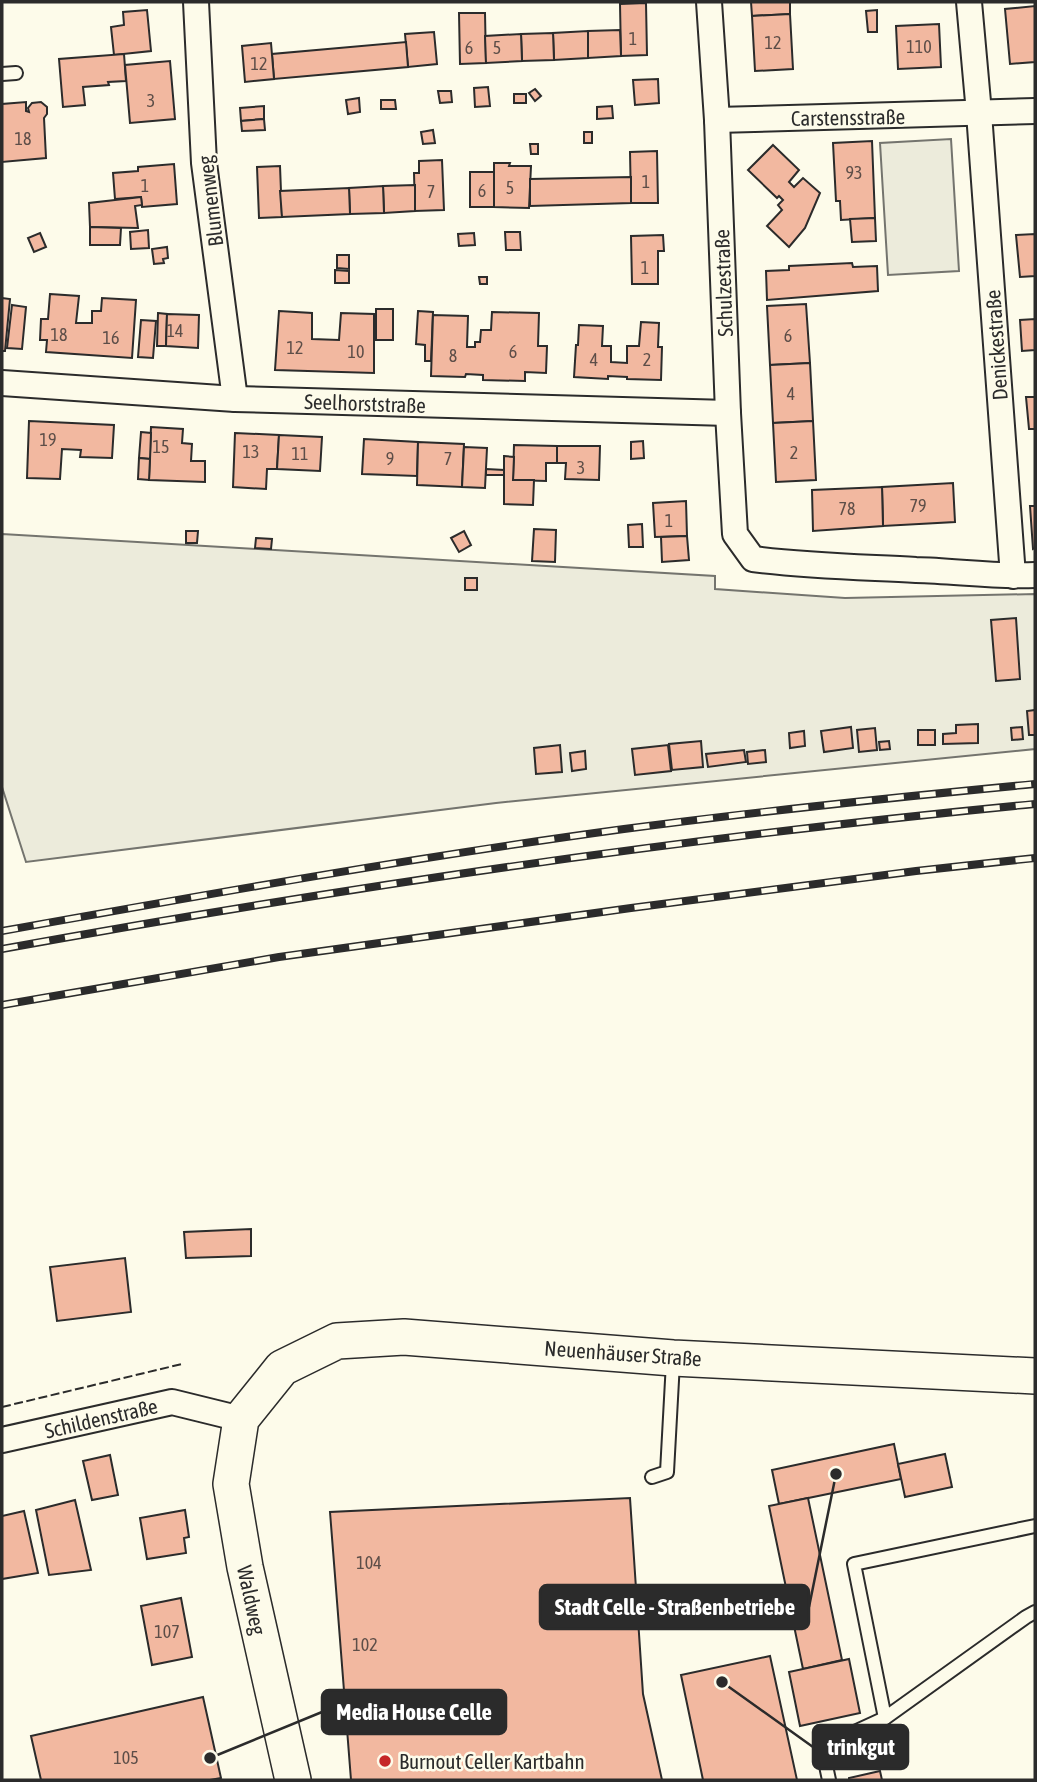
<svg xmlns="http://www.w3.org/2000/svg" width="1037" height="1782" font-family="'Asap Condensed',sans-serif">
<rect width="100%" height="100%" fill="#fdfbea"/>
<g fill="#ecebdb" stroke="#74746e" stroke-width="2">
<polygon points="951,139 959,271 888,275 880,143"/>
<polygon points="2,534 715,576 715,589 845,598 1035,594 1035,749 496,803 26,862 2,787"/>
</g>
<g fill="#f2b8a0" stroke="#2b2b2b" stroke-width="2">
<polygon points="751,2 790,2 790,14 752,16"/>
<polygon points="646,3 647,55 621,56 620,4"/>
<polygon points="1035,6 1035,62 1010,64 1005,9"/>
<polygon points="147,10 151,51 114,55 111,27 124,25 123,12"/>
<polygon points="877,10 877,32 868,32 866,11"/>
<polygon points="459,13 485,13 486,63 460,64"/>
<polygon points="790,14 793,69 755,71 752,16"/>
<polygon points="939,24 941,67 898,69 896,26"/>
<polygon points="620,30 621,56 588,58 588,31"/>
<polygon points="588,31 588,58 554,60 553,33"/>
<polygon points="434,32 437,64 408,67 405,34"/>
<polygon points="553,33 554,60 522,61 521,34"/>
<polygon points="521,34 522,61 486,63 485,36"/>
<polygon points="406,42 408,67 274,79 272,54"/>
<polygon points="271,43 274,79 245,82 242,46"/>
<polygon points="124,54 126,81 108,82 109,85 83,87 85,105 63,107 59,59"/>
<polygon points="170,61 175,119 130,123 125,65"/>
<polygon points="658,79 659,103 635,105 633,80"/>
<polygon points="488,87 490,106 475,107 474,88"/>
<polygon points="535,89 541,96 535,101 529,93"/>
<polygon points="438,91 451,91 452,102 440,103"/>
<rect x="514" y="94" width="12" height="9"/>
<polygon points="359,98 360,112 348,114 346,100"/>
<polygon points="381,100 395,100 396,109 381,109"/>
<polygon points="26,102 26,111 29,112 28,108 32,103 41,102 47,107 47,114 44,118 46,158 2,162 2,104"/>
<polygon points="264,106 264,119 241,121 240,108"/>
<polygon points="612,106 613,118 597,119 597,107"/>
<polygon points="264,119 265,130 242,131 241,121"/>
<polygon points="433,130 435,143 423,144 421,132"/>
<rect x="584" y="132" width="8" height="11"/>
<polygon points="872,141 875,218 841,220 840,201 836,201 833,143"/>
<polygon points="530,144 538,144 538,154 531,154"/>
<polygon points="773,145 799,170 789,182 794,187 803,178 820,193 805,228 789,247 767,226 782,210 778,205 783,200 779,196 777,198 748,170"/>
<polygon points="657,151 658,203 631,203 630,152"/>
<polygon points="442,160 444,210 415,211 414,173 419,173 419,161"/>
<polygon points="494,163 510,163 509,166 531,166 529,208 494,207"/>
<polygon points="174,164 177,204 142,207 141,197 115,199 113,173 138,171 138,167"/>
<polygon points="280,166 282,217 259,218 257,167"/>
<rect x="470" y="172" width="24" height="35"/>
<polygon points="631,177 631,203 530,206 530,179"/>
<polygon points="415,185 415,211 384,213 383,186"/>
<polygon points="383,186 384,213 350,214 349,188"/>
<polygon points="349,188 350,214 282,217 280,191"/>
<polygon points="141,197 142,205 135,206 138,228 90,227 89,203"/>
<polygon points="875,218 876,241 852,242 850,219"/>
<polygon points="90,227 121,228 120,245 90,245"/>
<polygon points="148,230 149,248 131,249 130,232"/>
<polygon points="505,232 520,232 521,250 506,250"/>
<polygon points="40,233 46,247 34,252 28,238"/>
<polygon points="474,233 475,245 459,246 458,234"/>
<polygon points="1035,234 1035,276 1020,277 1016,235"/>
<polygon points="663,235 664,251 658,251 658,284 632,284 631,236"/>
<polygon points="167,247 168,258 163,259 164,263 154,264 152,249"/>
<polygon points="337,255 349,255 349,269 337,268"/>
<polygon points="852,263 853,267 877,266 878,291 767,300 766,271 789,270 789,266"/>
<polygon points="335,270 349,271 349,283 335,283"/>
<polygon points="479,277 487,277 487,284 480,284"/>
<polygon points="50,294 79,296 76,323 92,323 92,311 101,311 102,298 136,300 132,358 46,352 47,340 40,340 41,319 48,319"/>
<polygon points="2,298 10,299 5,351 2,351"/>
<polygon points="806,304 810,363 770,365 767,306"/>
<polygon points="12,305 26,307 22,349 7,348"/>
<rect x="376" y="309" width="17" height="31"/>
<polygon points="279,311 312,313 312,339 339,340 341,313 374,314 374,373 275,370"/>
<polygon points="418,311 433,312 431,361 425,361 425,345 416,344"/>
<polygon points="492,312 539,313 538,346 547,346 546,373 525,372 525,381 483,380 483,375 466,374 465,377 431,376 433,315 468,316 467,347 475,347 475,342 480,342 481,330 491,330"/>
<polygon points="158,313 167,314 166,346 157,346"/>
<polygon points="167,314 199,315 198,348 166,346"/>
<polygon points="1035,319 1035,350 1022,351 1020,320"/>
<polygon points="141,320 156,321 153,358 138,357"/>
<polygon points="641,322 659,323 658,347 662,347 661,380 627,379 627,377 608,376 608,379 574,377 576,345 578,345 579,325 603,326 602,346 611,346 611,362 627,363 627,346 639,346"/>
<polygon points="810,363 813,421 773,423 770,365"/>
<polygon points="1026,397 1035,397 1035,429 1029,429"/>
<polygon points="29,421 114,425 112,458 80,457 81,450 62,449 60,479 27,478"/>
<polygon points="813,421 816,480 776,482 773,423"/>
<polygon points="151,427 183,429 182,443 192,444 191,461 205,461 205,482 149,480"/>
<polygon points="141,432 151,433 150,459 139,458"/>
<polygon points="235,433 279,435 277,469 267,469 266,489 233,487"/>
<polygon points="279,435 322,437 320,471 277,469"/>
<polygon points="364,439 418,442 417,476 362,474"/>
<polygon points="643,441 644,458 631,459 631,442"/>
<polygon points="418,442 464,444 462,487 417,485"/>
<polygon points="514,445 557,446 557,463 546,463 546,481 513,480"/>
<polygon points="557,446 600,446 599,480 565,479 566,463 557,463"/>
<polygon points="464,447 487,448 485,488 462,487"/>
<polygon points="504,456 514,457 513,480 534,480 533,505 504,504"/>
<polygon points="139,458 150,459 149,480 138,479"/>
<polygon points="486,469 504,470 504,475 486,475"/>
<polygon points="953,483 955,522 883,526 882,487"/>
<polygon points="882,487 883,526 813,531 812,490"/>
<polygon points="686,501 687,536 655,537 653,503"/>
<polygon points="1030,506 1035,506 1035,548 1033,549"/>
<polygon points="642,524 643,547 629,547 628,525"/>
<polygon points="534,529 556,530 555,562 532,561"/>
<polygon points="186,531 198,531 197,543 186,543"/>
<polygon points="464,531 471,545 459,552 451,538"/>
<polygon points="687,536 689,560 662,562 661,537"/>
<polygon points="256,538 272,539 271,549 255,548"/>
<rect x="465" y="578" width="12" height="12"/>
<polygon points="1016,618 1020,679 996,681 991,620"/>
<polygon points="1035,710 1035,735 1029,735 1027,711"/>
<polygon points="978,724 978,743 943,744 943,734 956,733 956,725"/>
<polygon points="851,727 853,748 824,752 821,731"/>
<polygon points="1022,727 1023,739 1012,740 1011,728"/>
<polygon points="875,728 877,750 859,752 857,730"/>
<rect x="918" y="730" width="17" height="15"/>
<polygon points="804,731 805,746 790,748 789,733"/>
<polygon points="701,741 703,767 672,770 669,744"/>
<polygon points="889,741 890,749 880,750 879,742"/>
<polygon points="560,745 562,772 536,774 534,748"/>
<polygon points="668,745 671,771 635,775 632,749"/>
<polygon points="744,750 746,762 708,767 706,754"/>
<polygon points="765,750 766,762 748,764 747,752"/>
<polygon points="585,751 586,769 572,771 570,753"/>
<polygon points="251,1229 251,1256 186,1258 184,1232"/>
<polygon points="125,1258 131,1312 57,1321 50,1267"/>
<polygon points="894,1444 901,1479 779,1504 772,1470"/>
<polygon points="945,1454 952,1487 905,1497 898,1464"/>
<polygon points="110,1455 118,1495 92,1500 83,1461"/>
<polygon points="630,1498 643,1694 662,1780 351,1780 330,1512"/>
<polygon points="808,1498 842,1660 803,1669 769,1506"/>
<polygon points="75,1500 91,1570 49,1575 36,1510"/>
<polygon points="185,1510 189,1537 184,1538 186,1553 147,1559 140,1518"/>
<polygon points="24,1511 38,1573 2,1579 2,1516"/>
<polygon points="181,1598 192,1657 152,1665 141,1606"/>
<polygon points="770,1656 797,1780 703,1780 681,1675"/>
<polygon points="849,1659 860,1713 800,1726 789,1672"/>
<polygon points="203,1697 221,1778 210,1780 41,1780 31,1736"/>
<polygon points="880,1771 882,1780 849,1780 849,1778"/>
</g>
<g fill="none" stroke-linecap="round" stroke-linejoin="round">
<g stroke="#2b2b2b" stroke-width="16">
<g id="lane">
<polyline points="2,74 16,73"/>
<polyline points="652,1477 667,1472 673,1362"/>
<polyline points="885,1718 854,1564 1035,1526"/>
<polyline points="829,1780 822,1747 885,1718 1026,1617 1035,1612"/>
</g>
</g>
<g stroke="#2b2b2b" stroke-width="28">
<g id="street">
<polyline points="196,2 204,163 235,399"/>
<path d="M709,2L717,120L728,413L735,534L753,559C807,566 861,567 916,570C956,571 995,577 1035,575"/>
<polyline points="969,2 979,113 1013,576"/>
<polyline points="717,120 1035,111"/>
<polyline points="2,383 235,399 728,413"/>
<polyline points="2,1440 172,1402 241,1419"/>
</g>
</g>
<g stroke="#2b2b2b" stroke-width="38">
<polyline id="secondary" points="293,1780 245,1567 231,1484 241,1419 282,1368 337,1341 404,1337 673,1358 1035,1376"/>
</g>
<use href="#lane" stroke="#fdfbea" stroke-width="12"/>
<use href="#street" stroke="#fdfbea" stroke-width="24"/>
<use href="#secondary" stroke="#fdfbea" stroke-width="35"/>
<g stroke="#2b2b2b" stroke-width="8">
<g id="rail">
<path d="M2,931C209,894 416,857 624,829C761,811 898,797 1035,784"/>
<path d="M2,949C344,887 689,837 1035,804"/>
<polyline points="2,1005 279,957 631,908 916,871 1035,858"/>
</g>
</g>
<use href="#rail" stroke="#fdfbea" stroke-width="5" stroke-dasharray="16" stroke-linecap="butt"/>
<polyline stroke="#2b2b2b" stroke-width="2" stroke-dasharray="9 3.5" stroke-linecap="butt" points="2,1407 182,1364"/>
</g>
<circle fill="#c62828" stroke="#fdfbea" stroke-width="2.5" cx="385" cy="1761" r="7"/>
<g text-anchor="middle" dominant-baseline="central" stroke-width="5" stroke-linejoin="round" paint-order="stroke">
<g font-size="18" fill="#5d4e48">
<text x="633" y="38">1</text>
<text x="773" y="42">12</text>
<text x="919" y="46">110</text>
<text x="469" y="47">6</text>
<text x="497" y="47">5</text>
<text x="259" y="63">12</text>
<text x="151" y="100">3</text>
<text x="23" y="138">18</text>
<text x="854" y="172">93</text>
<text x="646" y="181">1</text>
<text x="145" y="185">1</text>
<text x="510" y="187">5</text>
<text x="482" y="190">6</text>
<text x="431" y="191">7</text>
<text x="645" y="267">1</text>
<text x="175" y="330">14</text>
<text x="59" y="334">18</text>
<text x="788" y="335">6</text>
<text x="111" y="337">16</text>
<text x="295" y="347">12</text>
<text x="356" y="351">10</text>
<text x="513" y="351">6</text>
<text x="453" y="355">8</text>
<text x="594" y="359">4</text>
<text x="647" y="359">2</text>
<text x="791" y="393">4</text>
<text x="48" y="439">19</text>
<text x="161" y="446">15</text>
<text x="251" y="451">13</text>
<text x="794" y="452">2</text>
<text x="300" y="453">11</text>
<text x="390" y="458">9</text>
<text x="448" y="458">7</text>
<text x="581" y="467">3</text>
<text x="918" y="505">79</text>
<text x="847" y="508">78</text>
<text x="669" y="520">1</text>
<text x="369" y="1562">104</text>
<text x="167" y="1631">107</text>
<text x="365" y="1644">102</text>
<text x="126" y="1757">105</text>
</g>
<g font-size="21" fill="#2b2b2b" stroke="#fdfbea">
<text transform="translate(848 117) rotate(-1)">Carstensstraße</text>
<text transform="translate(210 201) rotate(-97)">Blumenweg</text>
<text transform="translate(723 283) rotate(-92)">Schulzestraße</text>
<text transform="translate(996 345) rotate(-94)">Denickestraße</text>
<text transform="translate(365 403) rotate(2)">Seelhorststraße</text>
<text transform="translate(623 1353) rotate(4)">Neuenhäuser Straße</text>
<text transform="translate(101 1418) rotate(-13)">Schildenstraße</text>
<text transform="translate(252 1600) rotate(78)">Waldweg</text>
</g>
<g font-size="21" fill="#2b2b2b" stroke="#fdfbea" text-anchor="start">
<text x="399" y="1761">Burnout Celler Kartbahn</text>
</g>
</g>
<path fill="none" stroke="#2b2b2b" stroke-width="2.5" d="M836 1474L809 1607M210 1758L322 1712M722 1682L813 1747"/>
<g fill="#2b2b2b" stroke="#fdfbea" stroke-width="2.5">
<circle cx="836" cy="1474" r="7"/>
<circle cx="210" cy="1758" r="7"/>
<circle cx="722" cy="1682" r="7"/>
</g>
<g fill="#2b2b2b" stroke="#2b2b2b" stroke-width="2.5">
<rect x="540" y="1585" width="269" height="44" rx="7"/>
<rect x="322" y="1690" width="184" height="44" rx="7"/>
<rect x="813" y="1725" width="95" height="44" rx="7"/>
</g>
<g font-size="23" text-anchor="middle" font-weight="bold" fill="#fff">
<text x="675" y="1615">Stadt Celle - Straßenbetriebe</text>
<text x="414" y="1720">Media House Celle</text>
<text x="861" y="1755">trinkgut</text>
</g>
<rect width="1037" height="1782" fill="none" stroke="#2b2b2b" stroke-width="7"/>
</svg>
